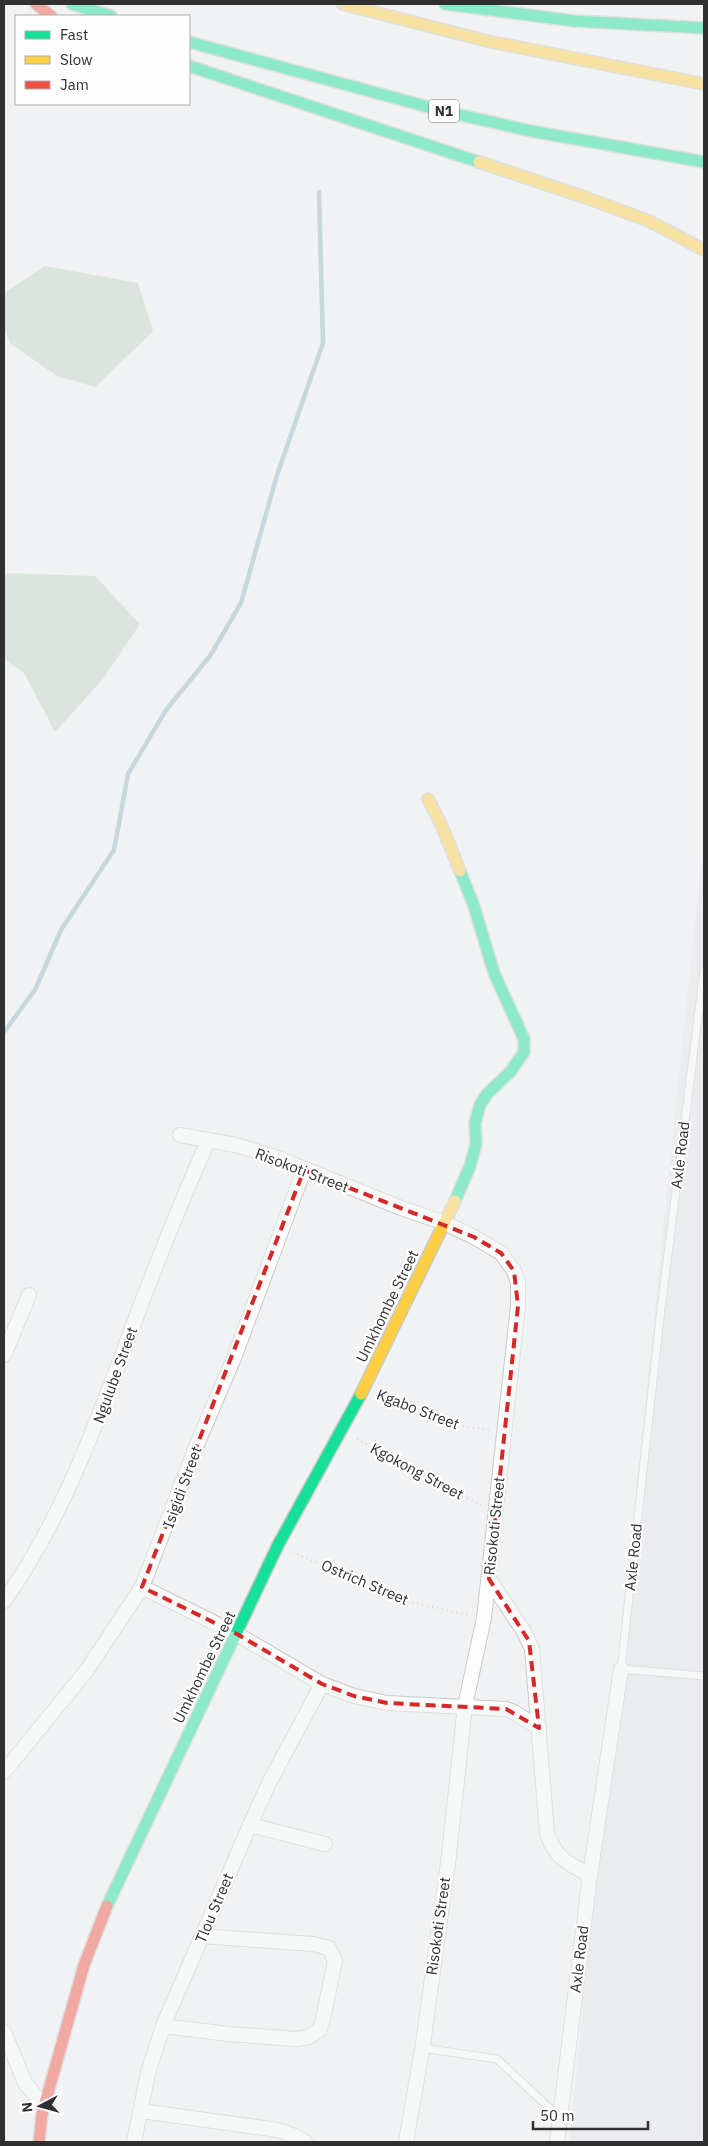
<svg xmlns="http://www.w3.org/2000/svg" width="708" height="2146" font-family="'IBM Plex Sans',sans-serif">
<rect width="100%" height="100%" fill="#f1f2f3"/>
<polygon fill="#e4e5eb" points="704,834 704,2142 569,2142"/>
<g fill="#c4d6c4">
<polygon points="45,266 138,283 153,331 95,387 57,376 11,344 4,331 4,293"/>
<polygon points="4,573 95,576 140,624 103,679 55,732 24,673 4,659"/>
</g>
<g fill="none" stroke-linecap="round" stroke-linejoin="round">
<polyline stroke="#93b7c4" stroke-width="4.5" points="4,1032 35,990 61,930 114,850 128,774 166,710 210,656 241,603 277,475 323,343 319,192"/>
<g stroke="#c8c9ca" stroke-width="9">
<g id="lane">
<polyline points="704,971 661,1309 621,1669 704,1676"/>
<polyline points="422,2048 497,2059 560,2118"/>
</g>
</g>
<g stroke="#c8c9ca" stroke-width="16">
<g id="street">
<polyline points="180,1135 236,1145 275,1157 401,1208 445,1223 474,1237 501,1253 514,1271 518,1282 518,1306 484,1618 465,1706 449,1855 423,2044 406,2142"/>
<polyline points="4,1355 29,1295"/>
<path d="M489,1579L524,1632L532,1649L547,1833C555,1858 568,1864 590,1875"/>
<polyline points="142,1587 237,1634 322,1684 354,1696 387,1703 506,1709 514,1712 539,1728"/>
<path d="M4,1601C64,1517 98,1419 134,1323C157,1262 181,1201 208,1141"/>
<polyline points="4,1772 87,1670 142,1587 198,1442 234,1358 304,1170"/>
<polyline points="250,1825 325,1844"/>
<polyline points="163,2026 229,2034 295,2039 309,2037 319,2030 322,2024 335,1961 329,1948 313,1944 201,1936"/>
<polyline points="4,2032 25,2083 44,2106"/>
<polyline points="141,2111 278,2130 295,2136 305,2142"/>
<polyline points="134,2142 148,2073 163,2026 250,1825 269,1783 322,1684"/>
<polyline points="557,2142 590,1875 621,1669"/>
</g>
</g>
<g stroke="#c8c9ca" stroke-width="14">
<g id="fast">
<polyline points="72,4 111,16"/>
<polyline points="445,4 574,21 704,28"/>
<polyline points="189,42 443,111 531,131 704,162"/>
<polyline points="189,66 479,162"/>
<polyline points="455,1201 470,1166 476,1144 475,1123 480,1105 487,1094 511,1071 524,1052 524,1039 494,973 474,906 460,871"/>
<polyline points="107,1906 278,1545 361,1394"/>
</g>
</g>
<g stroke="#c8c9ca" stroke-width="14">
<g id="slow">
<polyline points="343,4 487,41 704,84"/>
<polyline points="479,162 590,199 649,221 704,250"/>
<polyline points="428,799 441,824 460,871"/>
<polyline points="361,1394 455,1201"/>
</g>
</g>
<g stroke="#c8c9ca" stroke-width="14">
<g id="jam">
<polyline points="36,4 51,16"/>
<polyline points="39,2142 42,2114 84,1965 107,1906"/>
</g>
</g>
<g stroke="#dadadb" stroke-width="2.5" stroke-dasharray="1 4" stroke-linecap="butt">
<polyline points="379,1394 456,1425 490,1430"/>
<polyline points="357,1439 440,1485 482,1505"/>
<polyline points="293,1552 404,1601 471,1615"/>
</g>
<use href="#lane" stroke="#fdfdfd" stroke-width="7"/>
<use href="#street" stroke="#fdfdfd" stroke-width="14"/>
<use href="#fast" stroke="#16e098" stroke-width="11"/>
<use href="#slow" stroke="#ffcf43" stroke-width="11"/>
<use href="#jam" stroke="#f24e42" stroke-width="11"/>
</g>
<path d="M0 0H708V2146H0ZM304,1170L474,1237L501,1253L514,1271L518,1306L489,1579L529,1641L539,1728L506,1709L387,1703L354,1696L322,1684L237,1634L142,1587Z" fill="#f1f2f3" fill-opacity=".55" fill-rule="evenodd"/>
<path fill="none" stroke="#d62828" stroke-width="4" stroke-dasharray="10 6" stroke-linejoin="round" d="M304,1170L474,1237L501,1253L514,1271L518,1306L489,1579L529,1641L539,1728L506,1709L387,1703L354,1696L322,1684L237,1634L142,1587Z"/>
<g text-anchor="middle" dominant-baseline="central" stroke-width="4.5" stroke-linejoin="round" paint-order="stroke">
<rect fill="#fefeff" stroke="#6e6e6f" stroke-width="1" x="429" y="99.5" width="30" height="23" rx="4"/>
<g font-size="14" font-weight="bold" fill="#303031">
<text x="444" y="111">N1</text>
</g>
<g font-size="15" fill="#303031" stroke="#fefeff">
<text transform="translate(680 1155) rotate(-83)">Axle Road</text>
<text transform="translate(302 1170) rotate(21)">Risokoti Street</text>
<text transform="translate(387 1306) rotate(-64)">Umkhombe Street</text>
<text transform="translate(115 1375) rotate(-70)">Ngulube Street</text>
<text transform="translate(418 1409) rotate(21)">Kgabo Street</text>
<text transform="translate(417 1471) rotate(28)">Kgokong Street</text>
<text transform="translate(182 1487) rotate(-70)">Isigidi Street</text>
<text transform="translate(494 1526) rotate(-84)">Risokoti Street</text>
<text transform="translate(633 1557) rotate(-84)">Axle Road</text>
<text transform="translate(365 1582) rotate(23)">Ostrich Street</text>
<text transform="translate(204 1667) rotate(-64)">Umkhombe Street</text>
<text transform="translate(214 1908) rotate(-67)">Tlou Street</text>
<text transform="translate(438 1926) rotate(-82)">Risokoti Street</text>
<text transform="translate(579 1959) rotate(-83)">Axle Road</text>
</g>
</g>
<rect width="708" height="2146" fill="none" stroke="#303031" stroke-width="10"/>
<rect x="15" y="15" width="175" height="90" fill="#fefeff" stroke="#acacad"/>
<rect x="25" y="31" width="25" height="8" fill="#16e098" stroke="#acacad"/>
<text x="60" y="40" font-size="15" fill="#303031">Fast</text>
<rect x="25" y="56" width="25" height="8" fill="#ffcf43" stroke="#acacad"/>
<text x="60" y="65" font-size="15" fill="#303031">Slow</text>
<rect x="25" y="81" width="25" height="8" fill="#f24e42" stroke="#acacad"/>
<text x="60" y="90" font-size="15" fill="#303031">Jam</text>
<g transform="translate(40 2106) rotate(264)" stroke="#fefeff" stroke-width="4" paint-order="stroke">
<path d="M0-4L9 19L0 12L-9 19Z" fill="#303031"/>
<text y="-8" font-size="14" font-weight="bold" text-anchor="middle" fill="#303031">N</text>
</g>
<path d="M533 2121v8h115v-8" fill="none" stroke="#303031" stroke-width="2.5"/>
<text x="540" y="2121" font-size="15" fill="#303031" stroke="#fefeff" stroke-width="4" paint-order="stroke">50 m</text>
</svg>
